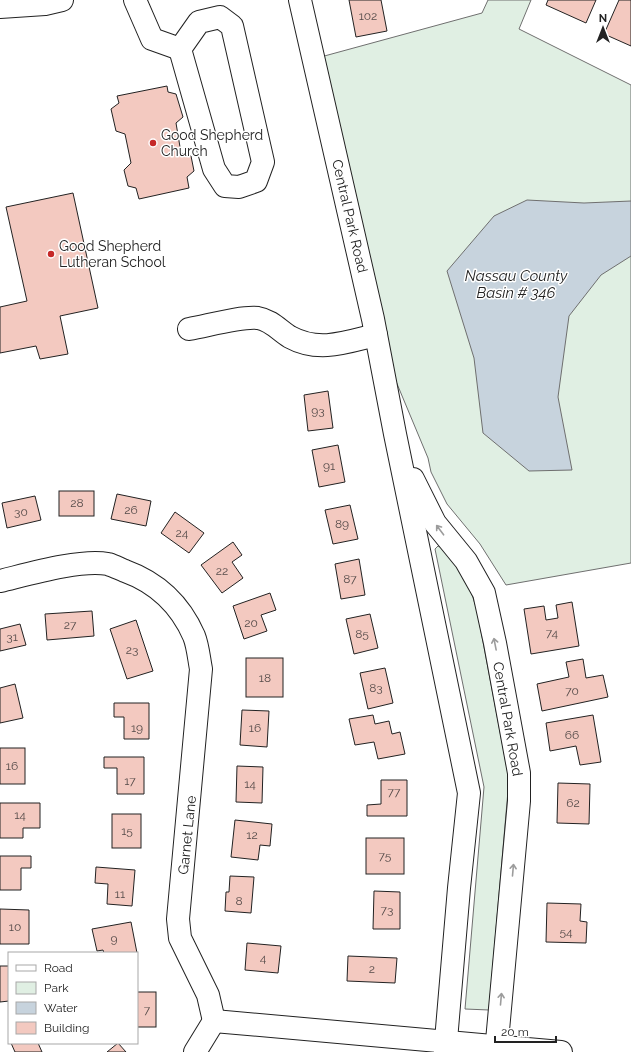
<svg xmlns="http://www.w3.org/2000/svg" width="631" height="1052" font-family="Raleway,sans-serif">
<rect width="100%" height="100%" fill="#fff"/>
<g fill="#e0efe3" stroke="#6f6f6f">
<polygon points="488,0 531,0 519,29 631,85 631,563 506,585 480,544 447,504 431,472 428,458 390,367 317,58 482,13"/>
<polygon points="438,546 442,548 466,576 477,610 509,779 489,1010 465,1009 484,787 435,549"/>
</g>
<polygon fill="#c7d3dd" stroke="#6f6f6f" points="527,200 584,203 631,201 631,256 601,275 569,316 558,397 572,470 529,471 483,433 474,358 447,271 494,216"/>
<g fill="#f3c9c0" stroke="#222">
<polygon points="349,0 381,0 387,31 356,37"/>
<polygon points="548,0 596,0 586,23 546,5"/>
<polygon points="619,0 631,0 631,46 604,34"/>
<polygon points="167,86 168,92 176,94 183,117 176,123 181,153 191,156 194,171 187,177 189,188 139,199 136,188 128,186 124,170 131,163 125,134 116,131 111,109 119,103 117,96"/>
<polygon points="73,193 98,308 60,316 68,354 40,359 36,346 0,353 0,307 27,301 6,207"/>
<polygon points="328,391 333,428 308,431 304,395"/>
<polygon points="338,445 345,482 319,487 312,450"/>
<rect x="59" y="491" width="35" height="25"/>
<polygon points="117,494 151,501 146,526 111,519"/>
<polygon points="35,496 41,520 7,528 2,503"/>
<polygon points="350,505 358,539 333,544 325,510"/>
<polygon points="175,512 204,533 189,553 161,533"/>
<polygon points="233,542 242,555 232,562 243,578 222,593 201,565"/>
<polygon points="359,559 365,595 341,599 335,564"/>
<polygon points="270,593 276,610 261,615 267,631 244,639 233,606"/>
<polygon points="572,602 579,646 531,654 524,609 544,606 546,620 558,618 556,605"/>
<polygon points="92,611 94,636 47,640 45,614"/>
<polygon points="370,614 378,648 354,654 346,619"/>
<polygon points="136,620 153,671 127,679 110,629"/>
<polygon points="20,624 26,645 0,651 0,629"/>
<rect x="246" y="658" width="37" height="39"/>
<polygon points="583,659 586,678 603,675 608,697 542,711 537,684 569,677 566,662"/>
<polygon points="385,668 393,703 368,709 360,673"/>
<polygon points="15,684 23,718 0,723 0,688"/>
<polygon points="114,703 149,703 149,739 124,739 124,717 114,717"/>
<polygon points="242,710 269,711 267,747 240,745"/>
<polygon points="373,715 375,724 389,721 392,734 400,732 405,754 378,759 374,742 355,745 349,719"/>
<polygon points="593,715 601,762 580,765 576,746 550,751 546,723"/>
<rect x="0" y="748" width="25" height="36"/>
<polygon points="104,757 144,757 144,794 117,794 117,768 104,768"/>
<polygon points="237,766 263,767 262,803 236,802"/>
<polygon points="381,780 407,780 407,816 367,816 367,805 381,804"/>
<polygon points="558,783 590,784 589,824 557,823"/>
<polygon points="0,803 40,803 40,828 23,828 23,838 0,838"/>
<rect x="112" y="814" width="29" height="34"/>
<polygon points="235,820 272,824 270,846 260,845 258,860 231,857"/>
<rect x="366" y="838" width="38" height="36"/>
<polygon points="0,856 31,856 31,868 21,868 21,890 0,890"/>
<polygon points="96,867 135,870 132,906 107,904 108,884 95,883"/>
<polygon points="230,876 254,877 251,913 225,911 226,892 229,892"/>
<polygon points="374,891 400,892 400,929 373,929"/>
<polygon points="547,903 581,904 580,921 587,922 586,943 546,942"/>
<polygon points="0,909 29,910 29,944 0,944"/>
<polygon points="131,922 137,953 104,953 103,950 97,951 92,929"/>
<polygon points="247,943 281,946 278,973 245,970"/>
<polygon points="348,956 397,958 395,983 347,981"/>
<polygon points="0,966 9,966 9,1001 0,1002"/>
<rect x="137" y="992" width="19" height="35"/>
<polygon points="11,1043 38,1043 42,1052 15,1052"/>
<polygon points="118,1043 126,1052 107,1052"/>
</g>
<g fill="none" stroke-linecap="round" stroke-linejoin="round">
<g stroke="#222" stroke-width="24">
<g id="minor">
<polyline points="135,0 152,39 180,49"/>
<polyline points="300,0 373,319 395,434 469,793 459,888 445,1052"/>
<polyline points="0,7 45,4 62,0"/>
<polygon points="220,17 232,26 263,162 256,181 239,187 225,186 214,169 180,49 199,22"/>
<path d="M189,329C207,326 241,316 258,318C271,320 280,331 290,337C319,353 347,342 376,335"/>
<polyline points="413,479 435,523 466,561 484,593 495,643 519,773 519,801 496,1052"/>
<path d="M0,581C29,574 80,559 108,564C114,566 120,569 125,571C158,583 180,604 194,636C198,646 199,659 201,669L178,919L180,938L208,995L214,1021"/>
<polyline points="214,1021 561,1052"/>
<polyline points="195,1052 214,1021"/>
</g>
</g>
<use href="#minor" stroke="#fff" stroke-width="22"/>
</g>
<defs><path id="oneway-shaft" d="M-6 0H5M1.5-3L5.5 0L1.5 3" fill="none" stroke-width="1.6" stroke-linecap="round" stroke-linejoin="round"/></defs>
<g stroke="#9c9c9c">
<use href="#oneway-shaft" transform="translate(440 530) rotate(-127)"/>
<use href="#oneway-shaft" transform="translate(495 644) rotate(-101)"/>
<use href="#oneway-shaft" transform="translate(513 870) rotate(-85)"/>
<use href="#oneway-shaft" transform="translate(501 999) rotate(-85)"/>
</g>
<g fill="#c62828" stroke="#fff" stroke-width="1.5">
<circle cx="153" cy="143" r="4"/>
<circle cx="51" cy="254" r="4"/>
</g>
<g text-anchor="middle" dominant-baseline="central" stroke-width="3" stroke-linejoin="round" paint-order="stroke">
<g font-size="12" fill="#564c4a">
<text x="368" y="16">102</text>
<text x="318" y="411">93</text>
<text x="329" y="466">91</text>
<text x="77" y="503">28</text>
<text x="131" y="510">26</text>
<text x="21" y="512">30</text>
<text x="342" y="524">89</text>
<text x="182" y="533">24</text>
<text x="222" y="571">22</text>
<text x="350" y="579">87</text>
<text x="251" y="623">20</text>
<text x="70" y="625">27</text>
<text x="552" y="633">74</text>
<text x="362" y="634">85</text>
<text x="12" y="637">31</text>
<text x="132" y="650">23</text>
<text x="265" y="678">18</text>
<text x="376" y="688">83</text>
<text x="572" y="691">70</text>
<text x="137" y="728">19</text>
<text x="255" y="728">16</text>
<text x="572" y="735">66</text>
<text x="12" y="766">16</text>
<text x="130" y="781">17</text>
<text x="250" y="784">14</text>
<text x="394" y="792">77</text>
<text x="573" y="803">62</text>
<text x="20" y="815">14</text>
<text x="127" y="831">15</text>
<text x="252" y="835">12</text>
<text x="385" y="856">75</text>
<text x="120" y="894">11</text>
<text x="239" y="901">8</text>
<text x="387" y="910">73</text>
<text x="15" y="927">10</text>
<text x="566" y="932">54</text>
<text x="114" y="939">9</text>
<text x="263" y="958">4</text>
<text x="372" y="969">2</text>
<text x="147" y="1010">7</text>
</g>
<g font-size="14" fill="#222" stroke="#fff" text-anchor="start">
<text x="161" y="135">Good Shepherd<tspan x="161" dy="16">Church</tspan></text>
<text x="59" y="246">Good Shepherd<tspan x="59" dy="16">Lutheran School</tspan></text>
</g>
<g font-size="14" fill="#222" stroke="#fff">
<text transform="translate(350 216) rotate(77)">Central Park Road</text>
<text transform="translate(508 719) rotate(80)">Central Park Road</text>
<text transform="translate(187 835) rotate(-84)">Garnet Lane</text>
</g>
<g font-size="15" font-style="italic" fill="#222" stroke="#fff">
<text x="516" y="276">Nassau County<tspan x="516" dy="17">Basin # 346</tspan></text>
</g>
</g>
<rect x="8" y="952" width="130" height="92" fill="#ffffff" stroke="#a7a7a7"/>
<rect x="16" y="965" width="20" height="6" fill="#ffffff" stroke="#a7a7a7"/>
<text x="44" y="972" font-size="12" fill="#222222">Road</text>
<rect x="16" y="982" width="20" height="12" fill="#e0efe3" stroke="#a7a7a7"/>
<text x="44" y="992" font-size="12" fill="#222222">Park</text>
<rect x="16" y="1002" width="20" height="12" fill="#c7d3dd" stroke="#a7a7a7"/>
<text x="44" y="1012" font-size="12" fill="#222222">Water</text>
<rect x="16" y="1022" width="20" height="12" fill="#f3c9c0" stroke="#a7a7a7"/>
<text x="44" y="1032" font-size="12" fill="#222222">Building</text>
<g transform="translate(603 28)" stroke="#ffffff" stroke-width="3" paint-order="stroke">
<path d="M0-3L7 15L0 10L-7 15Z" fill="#222222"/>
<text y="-6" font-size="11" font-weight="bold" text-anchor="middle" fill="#222222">N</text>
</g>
<path d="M495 1036v6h61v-6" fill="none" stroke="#222222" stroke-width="2"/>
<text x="501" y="1036" font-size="12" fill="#222222" stroke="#ffffff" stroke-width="3" paint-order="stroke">20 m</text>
</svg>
